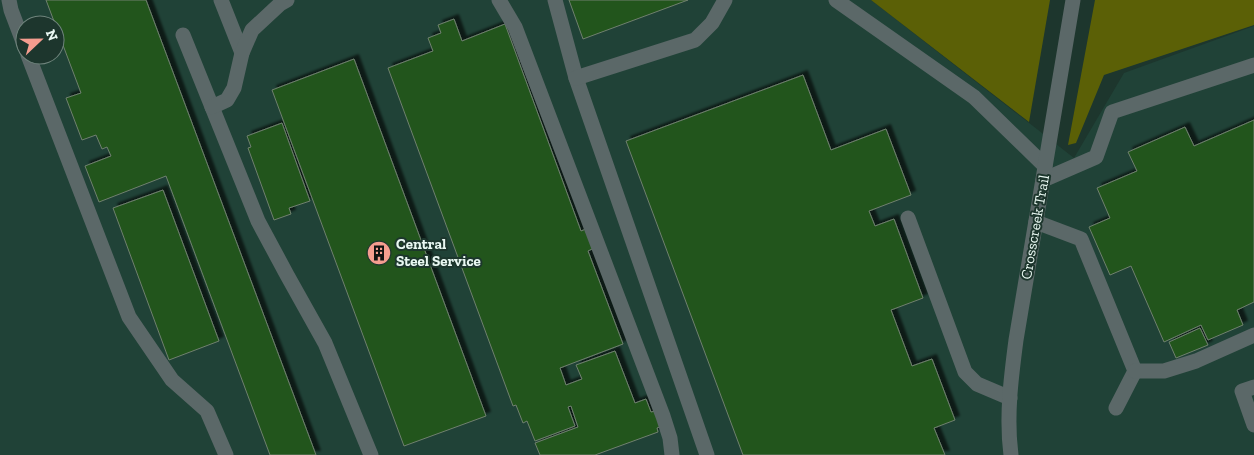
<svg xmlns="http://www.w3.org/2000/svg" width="1254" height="455" font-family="'Zilla Slab',serif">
<defs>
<filter id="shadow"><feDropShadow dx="4.5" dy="-4.5" stdDeviation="1" flood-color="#0009"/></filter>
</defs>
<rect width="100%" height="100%" fill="#1d362d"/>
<path fill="#204237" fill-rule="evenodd" d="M0,0H871L1074,158L1124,73L1254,26V455H0ZM25,25H55V55H25Z"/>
<g fill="#5b6006">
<polygon points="871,0 1050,0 1029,122"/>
<polygon points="1095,0 1254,0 1254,25 1104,75 1076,143 1068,145"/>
</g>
<g fill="#20541c" stroke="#70806e" filter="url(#shadow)">
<polygon points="46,0 146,0 316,455 270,455 166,176 99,202 85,166 111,156 107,147 102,149 96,135 82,140 66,98 81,93"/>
<polygon points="569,0 688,0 583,39"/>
<polygon points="454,19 462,41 505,24 581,231 586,229 594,248 588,251 623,344 560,368 566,385 582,379 576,365 615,351 635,403 646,399 651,412 656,411 662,426 657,428 658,432 595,455 540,455 535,443 578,427 571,406 568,407 575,426 535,441 527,421 523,423 516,405 513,406 388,68 433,51 428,38 441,33 438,25"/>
<polygon points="354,59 486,416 404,446 272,90"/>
<polygon points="803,75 831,150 886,129 911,195 869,211 875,226 894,219 923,298 891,310 912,366 932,359 955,420 934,428 945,455 743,455 626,141"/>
<polygon points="1254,120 1254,302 1237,310 1243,325 1208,340 1201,325 1164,342 1131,266 1110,275 1089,227 1110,218 1097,188 1137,171 1128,152 1185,127 1194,146"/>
<polygon points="282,123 310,201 289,208 291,214 274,220 248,148 251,147 247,136"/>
<polygon points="163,190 219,341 169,360 113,208"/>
<polygon points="1200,328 1208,345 1176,358 1169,342"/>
</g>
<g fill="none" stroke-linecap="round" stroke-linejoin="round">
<g stroke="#5b6868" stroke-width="15">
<polyline points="9,0 11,10 25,47"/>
<polyline points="221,0 242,53"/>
<polyline points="499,0 515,27 663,416 670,438 672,455"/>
<polyline points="555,0 576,78 707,455"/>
<polyline points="836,0 974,97 1045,166"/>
<polyline points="183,35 258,221 287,275 325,343 371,455"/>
<polyline points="28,55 129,317 172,380 207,411 226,455"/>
<polyline points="576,78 695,40 712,23 725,0"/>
<polyline points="212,107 227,100 234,88 242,53 252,30 280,4 287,0"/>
<polyline points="1043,180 1096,157 1112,112 1254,65"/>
<polyline points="908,218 965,372 977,384 1010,398"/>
<polyline points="1036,222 1081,239 1135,371 1116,408"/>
<polyline points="1135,371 1164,371 1196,361 1254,335"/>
<polyline points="1254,387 1242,391 1254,425"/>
<path d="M1011,455C1006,417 1011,378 1016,340L1073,0"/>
</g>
</g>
<defs>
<g id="building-disc" transform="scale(1.25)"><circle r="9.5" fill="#f59d8f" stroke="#1d362d"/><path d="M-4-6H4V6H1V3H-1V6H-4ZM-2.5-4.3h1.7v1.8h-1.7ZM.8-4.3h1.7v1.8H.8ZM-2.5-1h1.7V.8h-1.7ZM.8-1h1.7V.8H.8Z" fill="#111"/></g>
</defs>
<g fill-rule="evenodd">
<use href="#building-disc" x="379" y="253"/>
</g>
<g text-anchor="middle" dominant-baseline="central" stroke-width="4" stroke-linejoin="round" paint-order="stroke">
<g font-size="15" fill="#e9f8f2" stroke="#1d362d">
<text transform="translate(1035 227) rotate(-80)">Crosscreek Trail</text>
</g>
<g font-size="15" font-weight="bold" fill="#e9f8f2" stroke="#1d362d" text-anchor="start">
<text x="396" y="244">Central<tspan x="396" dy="17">Steel Service</tspan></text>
</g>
</g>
<g transform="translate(40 40) rotate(68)"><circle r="24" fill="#1d362d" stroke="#6f847c"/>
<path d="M0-4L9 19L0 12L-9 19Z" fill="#f59d8f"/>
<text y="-8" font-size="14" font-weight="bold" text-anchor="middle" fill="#e9f8f2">N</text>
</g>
</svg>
